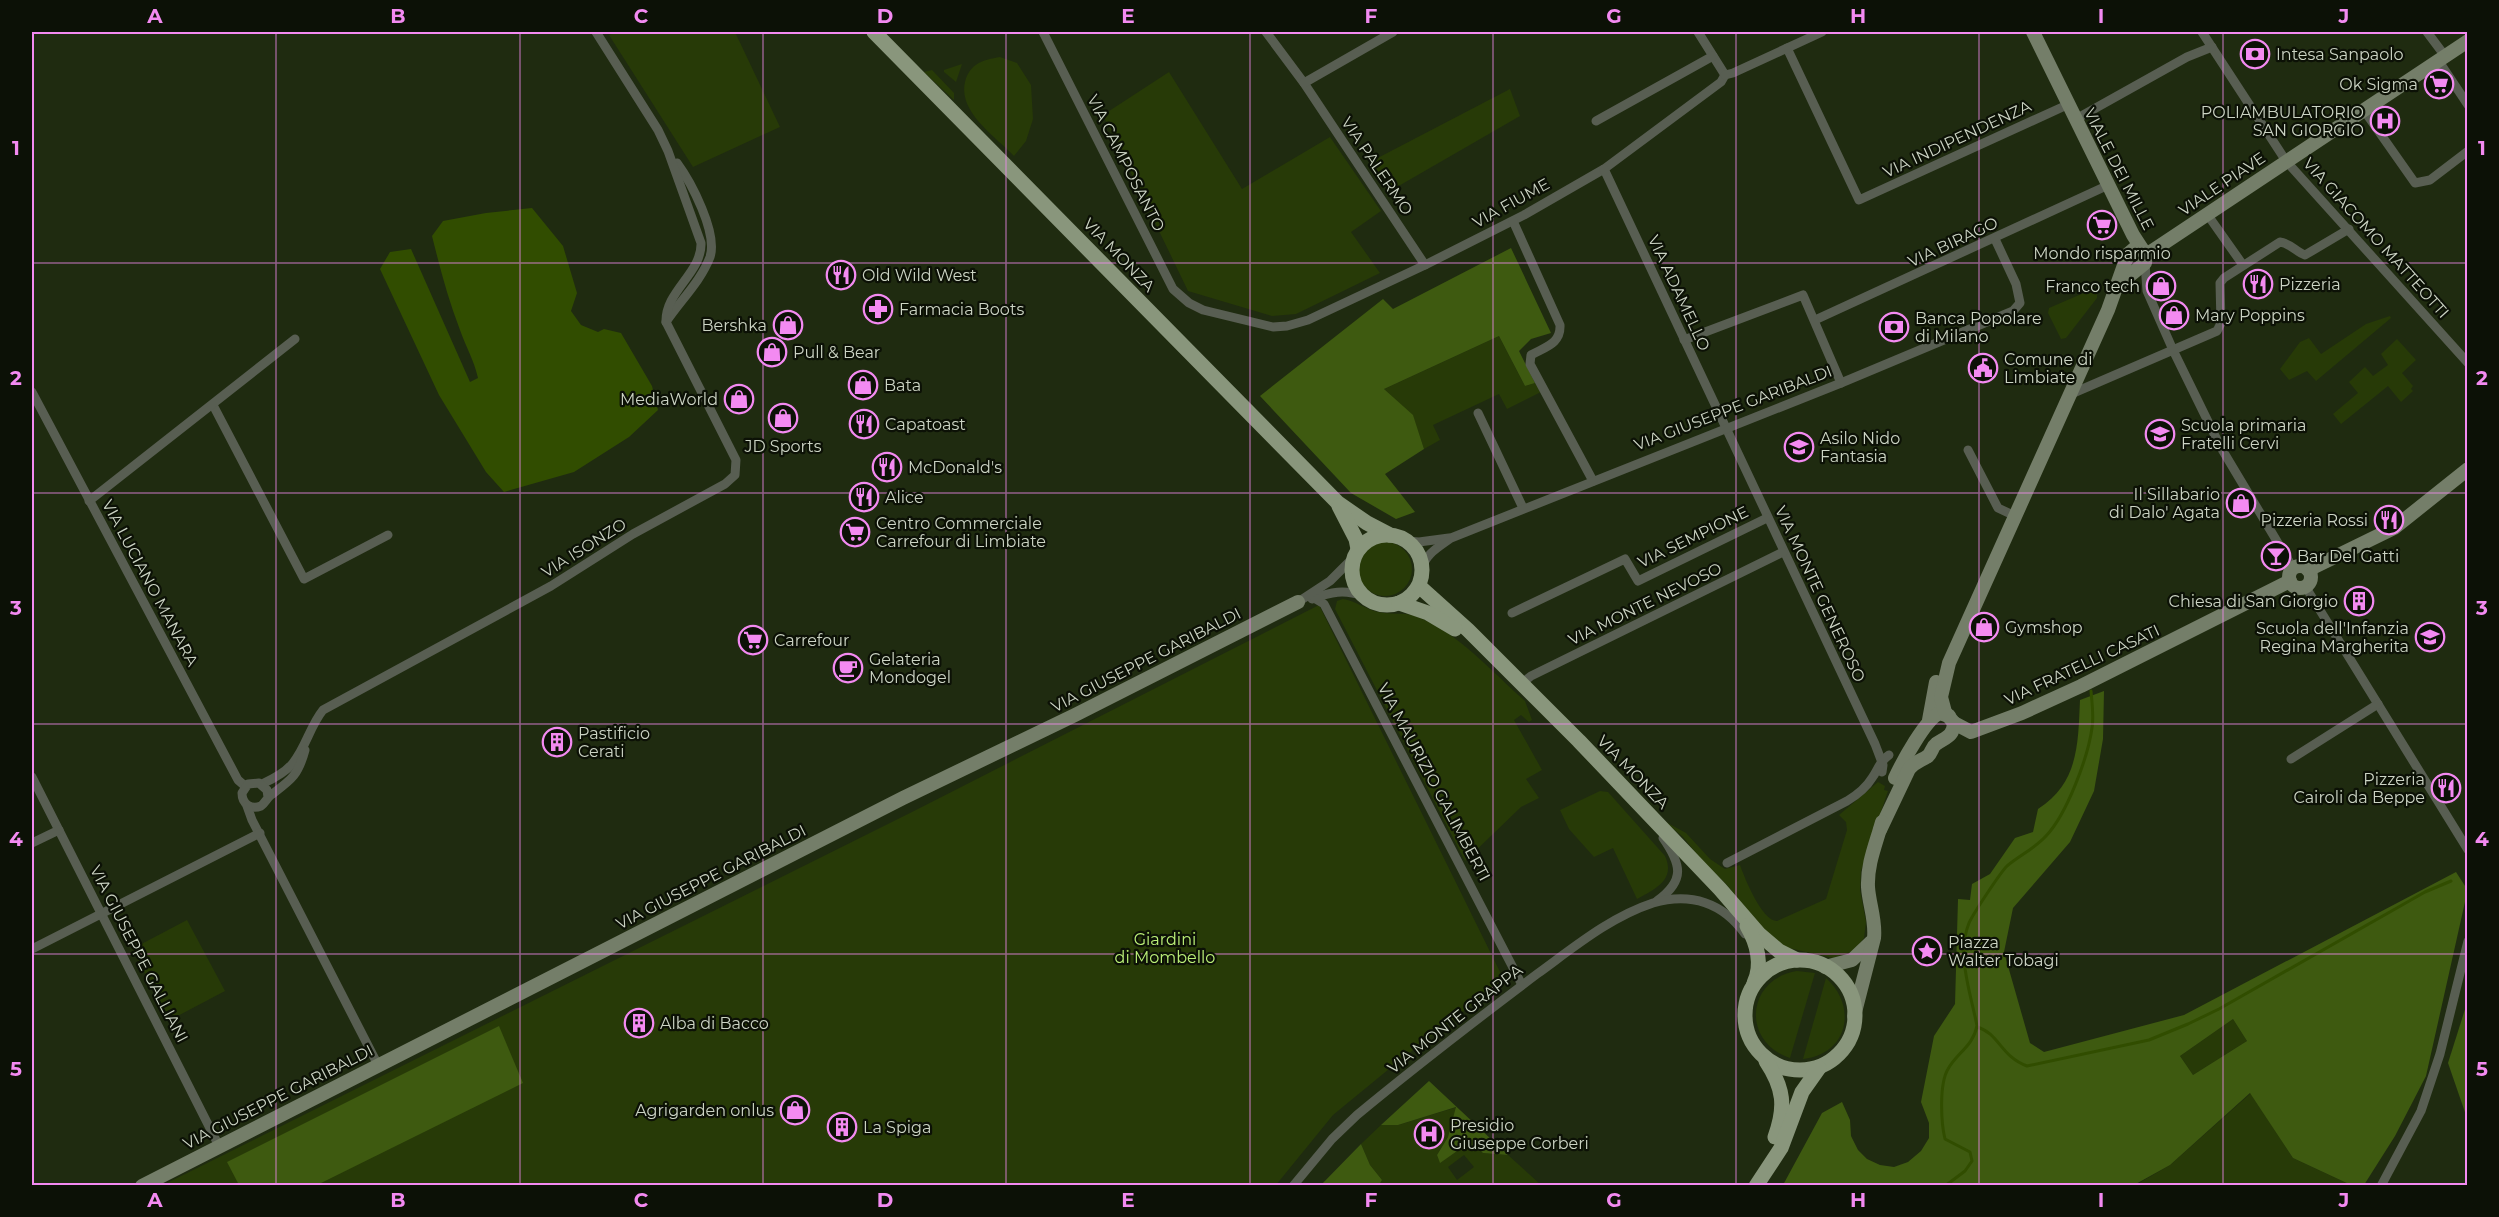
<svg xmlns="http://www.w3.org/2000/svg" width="2499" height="1217" font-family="Montserrat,sans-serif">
<rect width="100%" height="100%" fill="#1f2b10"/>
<g fill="#273a07" fill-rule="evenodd">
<polygon points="616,32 735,32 780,127 693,167 609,35"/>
<path d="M1000,57L1017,63L1031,85L1033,119L1026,141L1014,156C995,136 958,112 965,82C970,63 983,60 1000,57Z"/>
<polygon points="962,64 956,82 944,72 944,70"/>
<polygon points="932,70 954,93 954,100 924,72"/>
<polygon points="1169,72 1242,189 1330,137 1381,211 1351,232 1380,273 1296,314 1272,316 1188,291 1103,115"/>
<polygon points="1510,89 1520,116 1390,191 1370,162"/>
<polygon points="2093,289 2097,292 2097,298 2066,338 2061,339 2048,313 2049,308"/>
<polygon points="2390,316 2391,318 2316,381 2307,371 2289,380 2280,369 2300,342 2309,338 2321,354 2366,324"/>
<polygon points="1499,336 1525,386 1535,383 1541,392 1507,409 1499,394 1433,425 1440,440 1424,449 1413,416 1384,389"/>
<polygon points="2397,339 2416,360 2402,373 2413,386 2411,389 2413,391 2401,402 2388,386 2341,424 2333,414 2358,393 2349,382 2365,367 2373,376 2388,365 2381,354"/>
<circle cx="1385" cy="569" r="27"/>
<path d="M1343,599C1356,601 1365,609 1378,612C1389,615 1403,612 1415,616C1458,632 1491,671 1525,701L1532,720L1529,722L1521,715L1514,720L1542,770L1526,779L1539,798L1521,807L1465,861L1335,609L1337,601Z"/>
<polygon points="1319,605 1504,980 1400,1060 1333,1115 1276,1185 161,1186 912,812"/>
<path d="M1878,782L1885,786L1884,790L1888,791L1861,871L1860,890L1866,922L1864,938L1854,951L1833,958L1780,946L1763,930L1727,885L1700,858L1683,837L1664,821L1686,833L1710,859L1725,869L1740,865C1745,879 1762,921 1777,921L1826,899L1847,830L1846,822L1839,815Z"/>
<path d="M1600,791L1608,792L1665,856C1676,880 1655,889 1637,899L1613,848L1594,857L1569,829L1560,810Z"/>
<polygon points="187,920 225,991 170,1020 132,949"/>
<path d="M1797,971L1815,973L1790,1058C1741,1042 1746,979 1797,971Z"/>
<path d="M1826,978C1858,1007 1848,1054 1803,1059Z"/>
<polygon points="2233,1019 2247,1041 2193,1075 2180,1056"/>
<polygon points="2251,1093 2293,1158 2351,1185 2134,1186 2170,1165"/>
<path d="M1457,1107L1448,1137L1437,1155L1440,1162L1460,1149L1474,1145L1483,1153L1508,1155L1541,1185H1379L1382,1180L1370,1165L1361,1144L1381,1125H1398ZM1464,1155L1474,1167L1457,1180L1448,1167Z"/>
</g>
<g fill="#3e5a10" fill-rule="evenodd">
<polygon points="1511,248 1551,333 1531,339 1519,351 1535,383 1525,386 1499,336 1384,389 1413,415 1424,449 1385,474 1415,512 1396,519 1351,493 1260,396 1383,299 1393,309"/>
<path d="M2104,691L2103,739L2094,791L2070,842L2013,908L2004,952L2030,1043L2044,1052L2184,1015L2456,872L2467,889V893L2426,1076L2395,1136L2364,1185H2351L2293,1158L2250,1093L2170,1165L2134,1185H1783L1822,1113L1842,1102L1850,1120L1851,1136L1858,1150L1867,1159L1880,1165L1894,1167L1908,1162L1921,1151L1929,1138V1123L1921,1102L1934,1036L1955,1004L1958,899L1970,900L1972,884L1990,874L2015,838L2033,832L2038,809C2079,783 2078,743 2080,700ZM2233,1019L2247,1041L2193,1075L2180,1056Z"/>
<polygon points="2467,1003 2467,1118 2448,1063"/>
<polygon points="499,1026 523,1083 317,1185 239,1185 227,1162"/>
<polygon points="1429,1081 1508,1155 1483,1153 1474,1145 1460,1149 1440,1163 1437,1155 1448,1137 1456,1107 1398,1125 1381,1125"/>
<polygon points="1361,1144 1370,1165 1382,1180 1379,1185 1321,1185"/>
</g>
<path fill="#314d00" d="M532,208L563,246L577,293L571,311L581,325L598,332L604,329L621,333L652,386L658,410L629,437L574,472L504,492L486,472L439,395L380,269L390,252L411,249L470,382L478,378C474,360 466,347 460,330C448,299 440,268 432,236L443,221L486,213Z"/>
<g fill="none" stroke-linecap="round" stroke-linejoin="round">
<g stroke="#314d00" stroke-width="3">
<path d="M1977,1027C1999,1033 2001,1057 2027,1066L2149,1040L2188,1024L2219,1009L2425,892L2451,881"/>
<path d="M1945,1186L1965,1171L1972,1161L1970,1152L1945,1139C1941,1123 1939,1084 1948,1069C1957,1053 1973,1046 1977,1026C1971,994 1956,955 1969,923C1973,914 2000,873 2007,866C2020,855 2034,849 2046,836C2067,814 2088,757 2092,728C2094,716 2092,703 2091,691"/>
</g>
<g stroke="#585e52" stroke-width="9">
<polyline points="1043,32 1173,289 1189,303 1203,310 1273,327 1287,326 1308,320 1425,265 1524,215 1604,169 1721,82 1725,75"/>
<polyline points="1266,32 1304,83 1425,265"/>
<polyline points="1698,32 1725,75"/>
<polyline points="2202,32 2286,161 2468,363"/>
<polyline points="2427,32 2445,56"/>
<polyline points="1787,48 1859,200 2067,105"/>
<polyline points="2438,60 2468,105"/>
<polyline points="1725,75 1733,73 1822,32"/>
<polyline points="1304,83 1393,32"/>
<polyline points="2363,109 2415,183 2430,180 2468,151"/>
<polyline points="2076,119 2187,57 2212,47"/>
<polyline points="1596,121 1713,56"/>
<polyline points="1604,169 1875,744 1883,765 1882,772"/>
<polyline points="2207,214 2243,265"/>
<path d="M1513,221L1560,325C1561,344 1545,347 1531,355L1530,364L1593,481"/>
<polyline points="2145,263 2147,291 2173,350 2220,446 2293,568"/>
<polyline points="1815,320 2102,188"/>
<path d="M666,322C680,301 701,281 710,257C718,233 691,182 677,163"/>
<polyline points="1684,340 1803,295 1841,383"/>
<polyline points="32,392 238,780 245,786"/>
<path d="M2071,394L2217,331L2221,323L2220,283L2224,278L2280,242C2290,243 2296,252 2305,255L2349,229"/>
<polyline points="213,405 304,579 388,535"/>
<polyline points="1478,413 1523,508"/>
<polyline points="1968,450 1998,508 2015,516"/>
<polyline points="89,501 295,339"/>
<polyline points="1407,541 1419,542 1449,538"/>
<path d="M1422,569C1425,554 1439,547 1451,538L1841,383L2013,311L2020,303L2016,284L1995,239"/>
<polyline points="2305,586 2468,850"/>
<polyline points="1314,598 1324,604 1522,985"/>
<path d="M1312,599C1331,592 1344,589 1363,596"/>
<polyline points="1298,602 1330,581 1353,558"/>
<polyline points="1512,613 1625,559 1638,581 1767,518"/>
<polyline points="1521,684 1531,676 1783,552"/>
<polyline points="2291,759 2378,704"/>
<polyline points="32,777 219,1146"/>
<path d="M262,784C273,779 285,773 293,763C306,747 310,726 323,710L551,586L633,534L725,484L735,475L736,460L666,322C665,291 702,273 701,243L668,151L658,130L596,32"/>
<path d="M268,797L267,790L259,783L248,784L242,793C242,804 251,810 261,806C265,803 267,798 271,795C291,780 298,776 305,750"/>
<polyline points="247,806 252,820 378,1065"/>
<polyline points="32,843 59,830"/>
<path d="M1727,863L1847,801C1857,795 1866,788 1872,778C1879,768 1879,762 1889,755"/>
<path d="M1657,901C1686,880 1681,864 1663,838"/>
<polyline points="32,949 260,833"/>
<path d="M1293,1186L1332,1139L1357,1115C1415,1067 1476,1020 1537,974C1573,948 1610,917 1653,903C1691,892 1723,903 1745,934"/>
<polyline points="2381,1186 2421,1111 2440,1054 2468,941"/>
</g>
<g stroke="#747e69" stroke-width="14">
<polyline points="2033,32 2133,235 2146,255 2145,263 2129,276 2123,285"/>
<polyline points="2146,255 2468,41"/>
<circle cx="2300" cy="577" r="11"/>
<polyline points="2308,570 2394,528 2468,469"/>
<polyline points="1929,720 1936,682"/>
<polyline points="1954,723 1971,732 2022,713 2081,686 2290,581"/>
<path d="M1895,778C1902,763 1926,718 1940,713L1949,716"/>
<path d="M1880,830L1909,769C1916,761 1921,761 1928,756C1932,752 1932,747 1936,744C1946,737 1953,737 1954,723L1945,712L1941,697L1949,663L2108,310L2128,254L2135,248L2144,251"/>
<polyline points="1825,967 1852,960 1871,942"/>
<path d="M1854,1016L1874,938C1876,920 1869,904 1868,887C1867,864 1876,844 1882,822"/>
<polyline points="142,1186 903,798 1075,715 1298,602"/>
</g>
<g stroke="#89967c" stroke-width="15">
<polyline points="874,32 1338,503 1367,523 1390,535"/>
<polyline points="1339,506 1356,539 1358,549"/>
<circle cx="1387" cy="570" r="35"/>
<polyline points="1419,586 1468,630 1579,741 1720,889 1759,934 1779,951 1797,960"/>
<polyline points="1399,603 1428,613 1455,629"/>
<path d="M1747,926C1757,943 1763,965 1754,983"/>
<circle cx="1800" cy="1015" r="55"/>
<path d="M1766,1061C1784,1088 1786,1107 1775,1137"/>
<polyline points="1756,1186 1781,1148 1802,1092 1819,1068"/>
</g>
</g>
<path fill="none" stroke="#f38af1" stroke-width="1.5" stroke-opacity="0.55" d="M276,32V1186M520,32V1186M763,32V1186M1006,32V1186M1250,32V1186M1493,32V1186M1736,32V1186M1979,32V1186M2223,32V1186M32,263H2468M32,493H2468M32,724H2468M32,954H2468"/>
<defs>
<g id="bank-ring" transform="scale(1.5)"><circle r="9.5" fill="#0c1106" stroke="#f38af1" stroke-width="1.5"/><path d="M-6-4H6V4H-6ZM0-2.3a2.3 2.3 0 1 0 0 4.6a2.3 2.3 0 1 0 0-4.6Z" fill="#f38af1"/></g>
<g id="supermarket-ring" transform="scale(1.5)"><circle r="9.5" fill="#0c1106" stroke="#f38af1" stroke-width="1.5"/><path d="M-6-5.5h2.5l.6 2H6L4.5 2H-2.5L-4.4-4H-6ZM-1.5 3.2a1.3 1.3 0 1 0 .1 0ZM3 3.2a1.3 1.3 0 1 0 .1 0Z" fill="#f38af1"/></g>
<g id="hospital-ring" transform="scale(1.5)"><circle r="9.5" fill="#0c1106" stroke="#f38af1" stroke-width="1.5"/><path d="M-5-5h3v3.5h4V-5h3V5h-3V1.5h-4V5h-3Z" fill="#f38af1"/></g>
<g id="restaurant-ring" transform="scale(1.5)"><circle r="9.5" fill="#0c1106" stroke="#f38af1" stroke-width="1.5"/><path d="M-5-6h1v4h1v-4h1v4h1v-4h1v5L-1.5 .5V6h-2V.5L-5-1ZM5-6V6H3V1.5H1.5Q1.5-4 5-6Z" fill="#f38af1"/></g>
<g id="shop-ring" transform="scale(1.5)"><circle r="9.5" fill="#0c1106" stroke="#f38af1" stroke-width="1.5"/><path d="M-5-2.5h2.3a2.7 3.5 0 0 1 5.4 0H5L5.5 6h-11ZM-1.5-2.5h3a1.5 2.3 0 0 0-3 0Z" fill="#f38af1"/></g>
<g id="pharmacy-ring" transform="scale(1.5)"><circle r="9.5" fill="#0c1106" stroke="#f38af1" stroke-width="1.5"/><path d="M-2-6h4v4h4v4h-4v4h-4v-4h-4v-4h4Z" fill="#f38af1"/></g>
<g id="civic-ring" transform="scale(1.5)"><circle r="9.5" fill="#0c1106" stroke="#f38af1" stroke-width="1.5"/><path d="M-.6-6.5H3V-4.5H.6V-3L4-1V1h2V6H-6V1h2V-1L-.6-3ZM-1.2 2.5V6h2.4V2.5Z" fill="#f38af1"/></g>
<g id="school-ring" transform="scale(1.5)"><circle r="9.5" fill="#0c1106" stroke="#f38af1" stroke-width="1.5"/><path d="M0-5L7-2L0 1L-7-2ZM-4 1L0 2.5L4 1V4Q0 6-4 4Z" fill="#f38af1"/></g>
<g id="bar-ring" transform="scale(1.5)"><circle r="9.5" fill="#0c1106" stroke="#f38af1" stroke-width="1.5"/><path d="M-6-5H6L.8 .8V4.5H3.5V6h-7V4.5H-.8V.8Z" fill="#f38af1"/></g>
<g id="building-ring" transform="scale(1.5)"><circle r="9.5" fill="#0c1106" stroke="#f38af1" stroke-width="1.5"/><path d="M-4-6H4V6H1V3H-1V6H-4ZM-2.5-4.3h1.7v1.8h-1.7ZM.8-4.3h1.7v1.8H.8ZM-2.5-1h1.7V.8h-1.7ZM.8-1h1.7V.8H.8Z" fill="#f38af1"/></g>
<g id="cafe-ring" transform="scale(1.5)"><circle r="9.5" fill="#0c1106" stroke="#f38af1" stroke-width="1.5"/><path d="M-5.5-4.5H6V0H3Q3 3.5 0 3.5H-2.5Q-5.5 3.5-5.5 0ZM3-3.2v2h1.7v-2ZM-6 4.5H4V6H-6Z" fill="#f38af1"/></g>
<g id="sight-ring" transform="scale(1.5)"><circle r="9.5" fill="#0c1106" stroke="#f38af1" stroke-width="1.5"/><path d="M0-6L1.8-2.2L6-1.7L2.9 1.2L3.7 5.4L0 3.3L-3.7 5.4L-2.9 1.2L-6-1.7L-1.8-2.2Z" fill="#f38af1"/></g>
</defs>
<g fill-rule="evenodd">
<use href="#bank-ring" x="2255" y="54"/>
<use href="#supermarket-ring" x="2439" y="84"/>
<use href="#hospital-ring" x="2385" y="121"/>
<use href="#supermarket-ring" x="2102" y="225"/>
<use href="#restaurant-ring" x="841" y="275"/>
<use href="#restaurant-ring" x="2258" y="284"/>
<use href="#shop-ring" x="2161" y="286"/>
<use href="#pharmacy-ring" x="878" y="309"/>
<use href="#shop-ring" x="2174" y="315"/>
<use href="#shop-ring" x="788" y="325"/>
<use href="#bank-ring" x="1894" y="327"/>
<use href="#shop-ring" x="772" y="352"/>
<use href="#civic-ring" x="1983" y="368"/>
<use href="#shop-ring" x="863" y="385"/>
<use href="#shop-ring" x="739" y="399"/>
<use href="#shop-ring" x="783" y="418"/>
<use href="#restaurant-ring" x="864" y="424"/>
<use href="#school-ring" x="2160" y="434"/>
<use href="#school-ring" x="1799" y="447"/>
<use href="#restaurant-ring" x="887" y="467"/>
<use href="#restaurant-ring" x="864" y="497"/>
<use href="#shop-ring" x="2241" y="503"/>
<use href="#restaurant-ring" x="2389" y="520"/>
<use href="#supermarket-ring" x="855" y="532"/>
<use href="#bar-ring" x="2276" y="556"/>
<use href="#building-ring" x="2359" y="601"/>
<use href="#shop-ring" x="1984" y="627"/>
<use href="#school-ring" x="2430" y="637"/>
<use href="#supermarket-ring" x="753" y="640"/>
<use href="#cafe-ring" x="848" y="668"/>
<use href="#building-ring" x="557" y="742"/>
<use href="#restaurant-ring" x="2446" y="788"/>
<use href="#sight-ring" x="1927" y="951"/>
<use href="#building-ring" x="639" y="1023"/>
<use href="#shop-ring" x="795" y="1110"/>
<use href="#building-ring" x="842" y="1127"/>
<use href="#hospital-ring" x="1429" y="1134"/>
</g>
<g text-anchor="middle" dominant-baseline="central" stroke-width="4.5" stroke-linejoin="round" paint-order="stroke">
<g font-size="16" fill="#ccd4c4" stroke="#0c1106" text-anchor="start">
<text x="2276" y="54">Intesa Sanpaolo</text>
<text x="2418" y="84" text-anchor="end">Ok Sigma</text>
<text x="2364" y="112" text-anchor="end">POLIAMBULATORIO<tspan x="2364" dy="18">SAN GIORGIO</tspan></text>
<text x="2102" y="253" text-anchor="middle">Mondo risparmio</text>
<text x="862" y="275">Old Wild West</text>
<text x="2279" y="284">Pizzeria</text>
<text x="2140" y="286" text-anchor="end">Franco tech</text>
<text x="899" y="309">Farmacia Boots</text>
<text x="2195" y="315">Mary Poppins</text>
<text x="1915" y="318">Banca Popolare<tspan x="1915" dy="18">di Milano</tspan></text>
<text x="767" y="325" text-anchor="end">Bershka</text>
<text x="793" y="352">Pull &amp; Bear</text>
<text x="2004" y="359">Comune di<tspan x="2004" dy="18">Limbiate</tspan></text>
<text x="884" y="385">Bata</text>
<text x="718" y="399" text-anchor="end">MediaWorld</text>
<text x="885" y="424">Capatoast</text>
<text x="2181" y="425">Scuola primaria<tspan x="2181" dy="18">Fratelli Cervi</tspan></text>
<text x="1820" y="438">Asilo Nido<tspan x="1820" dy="18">Fantasia</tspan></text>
<text x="783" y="446" text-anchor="middle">JD Sports</text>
<text x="908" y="467">McDonald's</text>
<text x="2220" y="494" text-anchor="end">Il Sillabario<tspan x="2220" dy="18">di Dalo' Agata</tspan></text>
<text x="885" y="497">Alice</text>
<text x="2368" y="520" text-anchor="end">Pizzeria Rossi</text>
<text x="876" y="523">Centro Commerciale<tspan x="876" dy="18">Carrefour di Limbiate</tspan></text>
<text x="2297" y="556">Bar Del Gatti</text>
<text x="2338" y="601" text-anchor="end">Chiesa di San Giorgio</text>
<text x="2005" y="627">Gymshop</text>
<text x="2409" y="628" text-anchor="end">Scuola dell'Infanzia<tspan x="2409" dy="18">Regina Margherita</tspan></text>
<text x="774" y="640">Carrefour</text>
<text x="869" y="659">Gelateria<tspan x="869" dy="18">Mondogel</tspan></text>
<text x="578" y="733">Pastificio<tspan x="578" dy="18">Cerati</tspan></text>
<text x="2425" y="779" text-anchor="end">Pizzeria<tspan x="2425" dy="18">Cairoli da Beppe</tspan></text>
<text x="1948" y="942">Piazza<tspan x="1948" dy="18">Walter Tobagi</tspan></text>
<text x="660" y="1023">Alba di Bacco</text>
<text x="774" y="1110" text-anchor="end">Agrigarden onlus</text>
<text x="1450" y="1125">Presidio<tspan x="1450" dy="18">Giuseppe Corberi</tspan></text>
<text x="863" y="1127">La Spiga</text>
</g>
<g font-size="16" fill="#ccd4c4" stroke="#0c1106">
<text transform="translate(1957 139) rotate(-25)">VIA INDIPENDENZA</text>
<text transform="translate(1126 163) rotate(63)">VIA CAMPOSANTO</text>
<text transform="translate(1377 166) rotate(56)">VIA PALERMO</text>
<text transform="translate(2119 169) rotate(63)">VIALE DEI MILLE</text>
<text transform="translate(2222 184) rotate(-34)">VIALE PIAVE</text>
<text transform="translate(1511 203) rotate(-29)">VIA FIUME</text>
<text transform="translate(2376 238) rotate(48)">VIA GIACOMO MATTEOTTI</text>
<text transform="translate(1953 242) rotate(-25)">VIA BIRAGO</text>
<text transform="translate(1119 255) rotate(46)">VIA MONZA</text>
<text transform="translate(1679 293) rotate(65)">VIA ADAMELLO</text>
<text transform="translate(1733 408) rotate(-21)">VIA GIUSEPPE GARIBALDI</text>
<text transform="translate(1693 537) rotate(-26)">VIA SEMPIONE</text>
<text transform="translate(584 548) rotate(-32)">VIA ISONZO</text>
<text transform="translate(150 583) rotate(62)">VIA LUCIANO MANARA</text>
<text transform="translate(1820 594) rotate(65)">VIA MONTE GENEROSO</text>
<text transform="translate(1645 604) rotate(-26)">VIA MONTE NEVOSO</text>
<text transform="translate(1146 660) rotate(-27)">VIA GIUSEPPE GARIBALDI</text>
<text transform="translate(2082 665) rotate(-25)">VIA FRATELLI CASATI</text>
<text transform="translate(1633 772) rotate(46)">VIA MONZA</text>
<text transform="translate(1434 782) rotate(62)">VIA MAURIZIO GALIMBERTI</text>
<text transform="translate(711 877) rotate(-27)">VIA GIUSEPPE GARIBALDI</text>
<text transform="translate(139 954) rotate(63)">VIA GIUSEPPE GALLIANI</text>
<text transform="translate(1455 1019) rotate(-38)">VIA MONTE GRAPPA</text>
<text transform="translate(278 1097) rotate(-27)">VIA GIUSEPPE GARIBALDI</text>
</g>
<g font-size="16" fill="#bbf078" stroke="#0c1106">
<text x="1165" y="939">Giardini<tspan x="1165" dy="18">di Mombello</tspan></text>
</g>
</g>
<rect width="2499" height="1217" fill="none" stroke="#0c1106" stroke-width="66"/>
<rect x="33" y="33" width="2433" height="1151" fill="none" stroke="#f38af1" stroke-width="2"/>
<g font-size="20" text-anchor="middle" font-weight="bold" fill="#f38af1">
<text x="155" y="23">A</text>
<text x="398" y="23">B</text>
<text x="641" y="23">C</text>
<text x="885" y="23">D</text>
<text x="1128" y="23">E</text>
<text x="1371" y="23">F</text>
<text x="1614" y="23">G</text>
<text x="1858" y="23">H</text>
<text x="2101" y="23">I</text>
<text x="2344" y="23">J</text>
<text x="16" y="155">1</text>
<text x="2482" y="155">1</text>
<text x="16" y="385">2</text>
<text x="2482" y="385">2</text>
<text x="16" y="615">3</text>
<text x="2482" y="615">3</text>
<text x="16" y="846">4</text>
<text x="2482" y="846">4</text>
<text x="16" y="1076">5</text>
<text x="2482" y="1076">5</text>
<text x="155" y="1207">A</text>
<text x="398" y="1207">B</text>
<text x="641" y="1207">C</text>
<text x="885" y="1207">D</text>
<text x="1128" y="1207">E</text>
<text x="1371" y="1207">F</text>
<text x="1614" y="1207">G</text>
<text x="1858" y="1207">H</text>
<text x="2101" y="1207">I</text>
<text x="2344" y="1207">J</text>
</g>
</svg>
